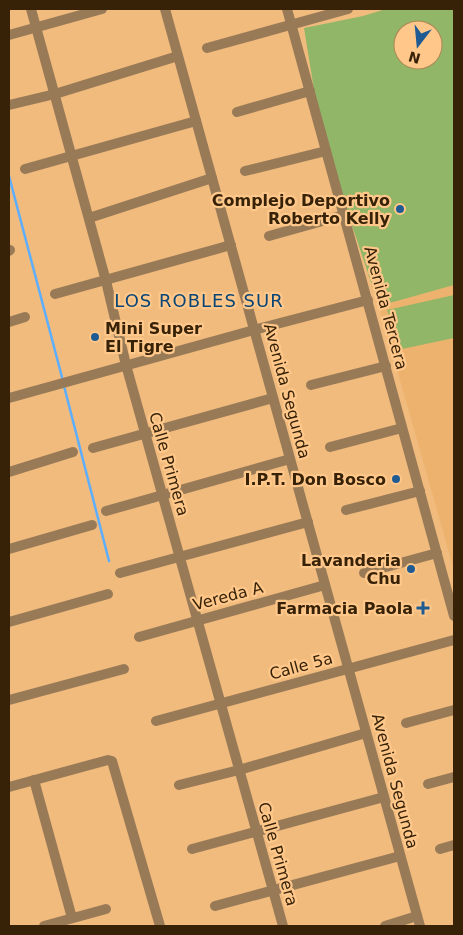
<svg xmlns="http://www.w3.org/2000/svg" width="463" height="935" font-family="'DejaVu Sans',sans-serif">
<rect width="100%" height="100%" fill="#f1bb7e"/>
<polygon fill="#edb26d" points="454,285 454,570 379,306"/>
<g fill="#91b667" fill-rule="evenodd">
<path d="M386,9H454V285L379,306L321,133L304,28L363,16ZM403,30H433V60H403Z"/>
<polygon points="454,295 454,338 402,349 387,310"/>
</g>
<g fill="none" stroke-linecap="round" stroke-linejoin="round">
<g stroke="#5daefc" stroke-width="2.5">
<polyline points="9,176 63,381"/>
<polyline points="64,386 109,561"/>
</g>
<g stroke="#997a57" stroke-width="10">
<polyline points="165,9 420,926"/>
<polyline points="287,9 454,616"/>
<polyline points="9,35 102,9"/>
<polyline points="207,48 348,9"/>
<polyline points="9,105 55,94 178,56"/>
<polyline points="237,112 310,91"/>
<polyline points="25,169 196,121"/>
<polyline points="245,171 326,151"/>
<polyline points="89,218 212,178"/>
<polyline points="269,236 344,215"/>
<polyline points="9,251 10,250"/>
<polyline points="55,294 231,245"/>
<polyline points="9,322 25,317"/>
<polyline points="311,385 386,366"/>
<polyline points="9,398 254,330 368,300"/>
<polyline points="330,447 402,428"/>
<polyline points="93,448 273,398"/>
<polyline points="9,472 73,452"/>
<polyline points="346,510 420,491"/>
<polyline points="106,511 290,459"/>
<polyline points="9,549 92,525"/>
<polyline points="120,573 308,522"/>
<polyline points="364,573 437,553"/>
<polyline points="9,622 108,594"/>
<polyline points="139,637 325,585"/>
<polyline points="9,700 124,669"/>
<polyline points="156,721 454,640"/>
<polyline points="406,723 454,710"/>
<polyline points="34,780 72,918"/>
<polyline points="428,784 454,777"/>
<polyline points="179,785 239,770 366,733"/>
<polyline points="9,787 108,760 112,761 160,926"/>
<polyline points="192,849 384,797"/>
<polyline points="440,849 454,845"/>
<polyline points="215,906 400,856"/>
<polyline points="44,926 106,909"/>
<polyline points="385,926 417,916"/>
</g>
<polyline stroke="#997a57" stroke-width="10" points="31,9 106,281 126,365 283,926"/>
</g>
<g fill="#1f5b92" stroke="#ffc88a" stroke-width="2">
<circle cx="400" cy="209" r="5"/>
<circle cx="95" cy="337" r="5"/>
<circle cx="396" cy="479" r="5"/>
<circle cx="411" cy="569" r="5"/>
<path d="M420.5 600.5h5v5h5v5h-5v5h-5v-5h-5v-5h5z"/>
</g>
<g text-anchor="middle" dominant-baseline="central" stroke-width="4.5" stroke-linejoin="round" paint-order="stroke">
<g font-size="16" font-weight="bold" fill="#372208" stroke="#ffc88a" text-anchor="end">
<text x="390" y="200">Complejo Deportivo<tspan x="390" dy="18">Roberto Kelly</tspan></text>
<text x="105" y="328" text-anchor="start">Mini Super<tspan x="105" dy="18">El Tigre</tspan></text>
<text x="386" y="479">I.P.T. Don Bosco</text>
<text x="401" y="560">Lavanderia<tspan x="401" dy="18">Chu</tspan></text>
<text x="413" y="608">Farmacia Paola</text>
</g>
<g font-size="16" fill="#372208" stroke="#ffc88a">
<text transform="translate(386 308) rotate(75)">Avenida Tercera</text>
<text transform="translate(287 391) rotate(75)">Avenida Segunda</text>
<text transform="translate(169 464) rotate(74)">Calle Primera</text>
<text transform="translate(228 596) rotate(-15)">Vereda A</text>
<text transform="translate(301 666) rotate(-15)">Calle 5a</text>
<text transform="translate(395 781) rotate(75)">Avenida Segunda</text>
<text transform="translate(278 854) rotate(74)">Calle Primera</text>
</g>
<g font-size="18" letter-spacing="1" fill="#084474" stroke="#ffc88a">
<text x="199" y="300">LOS ROBLES SUR</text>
</g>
</g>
<rect width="463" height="935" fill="none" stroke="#372208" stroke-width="20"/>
<g transform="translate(418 45) rotate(196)"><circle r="24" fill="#ffc88a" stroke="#af8656"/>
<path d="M0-4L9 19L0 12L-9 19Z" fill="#1f5b92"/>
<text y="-8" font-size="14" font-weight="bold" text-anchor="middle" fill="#372208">N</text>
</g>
</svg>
